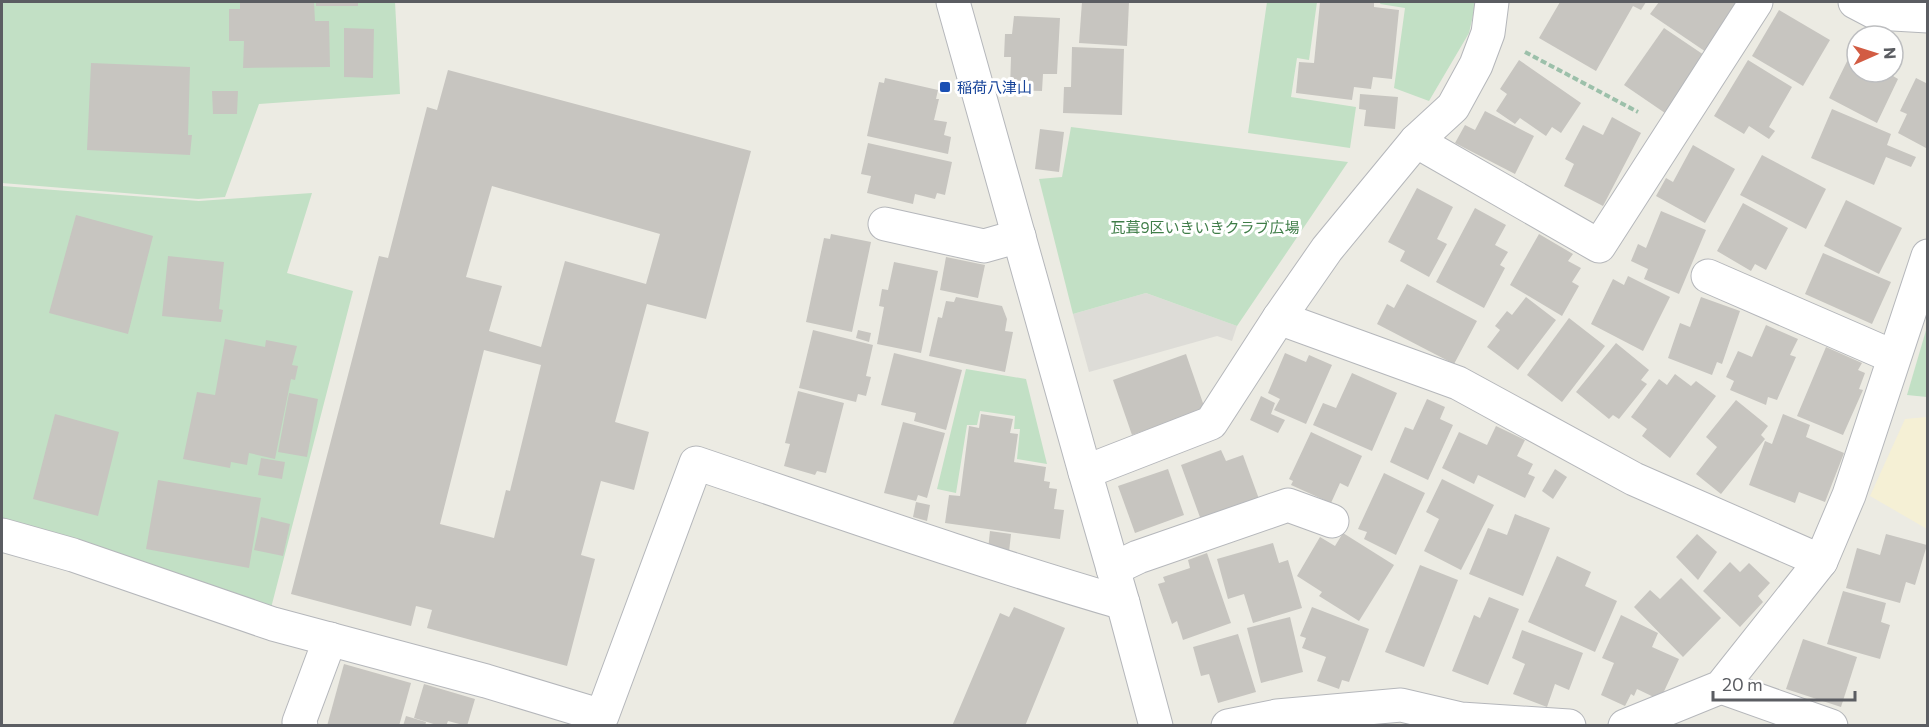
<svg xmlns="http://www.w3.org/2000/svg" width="1929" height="727" font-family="Commissioner,'Noto Sans JP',sans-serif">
<rect width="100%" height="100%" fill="#ecebe3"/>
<polygon fill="#dddcd7" points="1146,293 1237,326 1232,341 1217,336 1089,372 1073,314"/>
<g fill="#c2e0c5">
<polygon points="2,2 395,2 400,94 259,104 225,197 198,199 2,183"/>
<polygon points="1267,2 1317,2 1309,60 1297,58 1291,97 1356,107 1350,148 1248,133"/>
<polygon points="1381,2 1476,2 1469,33 1429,101 1394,88 1405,8 1380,4"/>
<polygon points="1071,127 1348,162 1237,326 1146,293 1073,314 1039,179 1062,177"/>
<polygon points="2,186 199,201 312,193 287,273 353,291 271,608 2,521"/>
<polygon points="1927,327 1927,397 1907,395"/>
<polygon points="966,369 1026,379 1047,464 1017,459 1020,429 1014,429 1015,416 980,411 977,425 967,425 956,493 937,489"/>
</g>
<polygon fill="#f5f0d5" points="1927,417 1928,417 1927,529 1870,496 1905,419"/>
<g fill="#c7c5c0" fill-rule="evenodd">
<polygon points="240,2 314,2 315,21 329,21 330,67 243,68 244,41 229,41 229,9 240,9"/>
<rect x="316" y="2" width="42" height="4"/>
<polygon points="1082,2 1129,2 1127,46 1079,43"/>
<polygon points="1320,2 1374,2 1374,7 1399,10 1392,79 1373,77 1371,89 1354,87 1352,100 1296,93 1299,62 1314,63"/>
<polygon points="1560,2 1646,2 1641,10 1633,6 1596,71 1539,38"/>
<polygon points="1659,2 1743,2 1709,54 1650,14"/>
<polygon points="1779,10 1830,40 1803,86 1752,56"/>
<polygon points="1014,16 1060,18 1057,74 1043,74 1042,91 1010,90 1011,57 1004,57 1005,34 1012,34"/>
<polygon points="344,28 374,29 373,78 344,77"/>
<polygon points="1664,28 1704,55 1665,113 1624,85"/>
<polygon points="1857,41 1857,72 1893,72 1893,45 1897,47 1894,54 1902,59 1893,76 1898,79 1877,123 1829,98"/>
<polygon points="1072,47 1124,49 1122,115 1063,113 1064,87 1071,87"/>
<polygon points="1519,60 1581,103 1561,133 1552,127 1546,136 1520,118 1515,124 1496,111 1507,94 1500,89"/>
<polygon points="1748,60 1792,87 1769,127 1775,131 1769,139 1749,126 1744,134 1714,116"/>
<polygon points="91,63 190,67 188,135 192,135 190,155 87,150"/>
<path d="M448,70L751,151L706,319L647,304L615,422L649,432L634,490L601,481L581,555L595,559L567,666L427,628L432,610L416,606L411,626L291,594L379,256L388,258L427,107L437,110ZM492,186L660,234L646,284L565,261L541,347L489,331L502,286L466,277ZM484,350L541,365L510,491L506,490L494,538L440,524Z"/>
<polygon points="885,78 938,90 936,99 939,99 934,120 947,122 944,135 951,137 948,154 867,136 879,82 884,83"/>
<polygon points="1916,78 1928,84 1926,148 1898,133 1907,114 1900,111"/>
<polygon points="212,91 238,91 237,114 213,114"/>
<polygon points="1360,94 1398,97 1395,129 1364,126 1366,110 1359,109"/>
<polygon points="1832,109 1891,134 1887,145 1916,157 1911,167 1886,157 1874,185 1811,158"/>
<polygon points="1485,111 1534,136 1515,174 1455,143 1465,125 1475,130"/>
<polygon points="1612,117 1641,133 1603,206 1564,186 1574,164 1565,159 1583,125 1603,135"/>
<polygon points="1040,129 1064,132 1059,172 1035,169"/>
<polygon points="868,143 952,162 945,195 937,193 935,199 915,194 913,204 867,193 871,176 861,174"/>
<polygon points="1693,145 1735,169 1705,223 1656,196 1666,178 1673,182"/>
<polygon points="1762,155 1826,189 1806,229 1740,195"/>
<polygon points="1417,188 1453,207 1437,239 1447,244 1429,277 1400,261 1405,251 1388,242"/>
<polygon points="1846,200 1902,228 1879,274 1824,246"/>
<polygon points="1743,203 1788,228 1766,270 1755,264 1751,271 1717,251"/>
<polygon points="1475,208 1506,225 1495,245 1508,252 1500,265 1505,268 1484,308 1436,282"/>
<polygon points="1661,211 1706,230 1679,294 1644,279 1648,269 1631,261 1638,244 1646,248"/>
<polygon points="76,215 153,236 128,334 49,313"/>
<polygon points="831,234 871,242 852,332 806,322 824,238 830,239"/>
<polygon points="1539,234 1573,254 1568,261 1581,268 1572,282 1579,286 1562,316 1510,285"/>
<polygon points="1823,253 1891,282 1872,324 1805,294"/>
<polygon points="168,256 224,262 219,309 223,310 221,322 162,316"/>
<polygon points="946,257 985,265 978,298 940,290"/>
<polygon points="894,262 938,271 921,353 877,344 884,307 879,306 882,289 888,290"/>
<polygon points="1628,276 1670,297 1643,351 1591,324 1613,279 1624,285"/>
<polygon points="1407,284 1477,321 1454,364 1377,324 1387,304 1394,308"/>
<polygon points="956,297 1002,306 1007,319 1005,331 1013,332 1005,372 929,356 938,317 942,318 946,301 954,302"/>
<polygon points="1526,297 1556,320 1518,370 1487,347 1500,330 1495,326 1507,311 1512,315"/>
<polygon points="1701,297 1740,311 1722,364 1717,362 1712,375 1668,358 1680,323 1690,327"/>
<polygon points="1569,318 1605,346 1562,402 1527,375"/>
<polygon points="1766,325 1798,339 1790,355 1796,357 1777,400 1768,397 1766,405 1730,390 1734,381 1726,377 1738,351 1752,357"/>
<polygon points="813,330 873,345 866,376 871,377 866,396 858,394 856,402 799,388"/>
<polygon points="858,330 871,333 869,342 856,338"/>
<polygon points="225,339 265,347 266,340 297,346 292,365 298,366 295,380 291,379 275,459 249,453 247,465 231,462 230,468 183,459 197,392 215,395"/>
<polygon points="1616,343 1649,370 1641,380 1647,384 1619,419 1613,415 1609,419 1576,392"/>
<polygon points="1826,347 1862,363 1858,370 1865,373 1859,389 1863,390 1843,435 1797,416"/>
<polygon points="894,353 962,370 946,430 914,421 916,413 881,405"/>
<polygon points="1285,353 1306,362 1309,355 1332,365 1306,424 1274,410 1280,399 1268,393"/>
<polygon points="1186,354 1205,409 1132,435 1113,380"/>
<polygon points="1352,373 1397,393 1372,451 1313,425 1323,403 1336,408"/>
<polygon points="1675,374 1691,386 1696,381 1716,396 1670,458 1642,436 1647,429 1631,417 1659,379 1667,385"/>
<polygon points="798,391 844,403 826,473 817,471 815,475 784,466 790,444 785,443"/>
<polygon points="289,393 318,399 307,457 278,452"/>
<polygon points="1261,396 1275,403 1271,414 1285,420 1278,433 1250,420"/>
<polygon points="1427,399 1445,407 1440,419 1453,425 1428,480 1390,462 1405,427 1413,430"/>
<polygon points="1736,400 1768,426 1761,435 1765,439 1721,494 1696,474 1717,447 1706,437"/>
<polygon points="55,414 119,432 98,516 33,499"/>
<polygon points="981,414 1013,419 1010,433 1018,434 1014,462 1046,467 1044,481 1050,482 1049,488 1057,489 1054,509 1064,510 1060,539 945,523 949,495 960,496 969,426 979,428"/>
<polygon points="1783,414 1810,425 1806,437 1844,453 1825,502 1799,492 1795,503 1749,485 1765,441 1772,444"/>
<polygon points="903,422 945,433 927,498 918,495 916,501 884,493"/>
<polygon points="1496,426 1525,440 1517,456 1533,464 1528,474 1535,477 1525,498 1478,475 1474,484 1442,468 1459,432 1487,445"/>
<polygon points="1311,432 1362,456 1348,487 1340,483 1331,503 1291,485 1293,481 1289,479"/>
<polygon points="1221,450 1226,461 1243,455 1259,499 1201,520 1181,465"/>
<polygon points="261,458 285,462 282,479 258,475"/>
<polygon points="1168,469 1184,515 1135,533 1118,486"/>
<polygon points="1555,469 1567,477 1553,499 1542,491"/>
<polygon points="1384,473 1425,493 1396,555 1364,539 1367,532 1358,529"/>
<polygon points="1442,479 1494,505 1461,570 1424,551 1439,519 1426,512"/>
<polygon points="158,480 261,498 249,568 146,549"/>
<polygon points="916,502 930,505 927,521 913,517"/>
<polygon points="1515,514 1550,528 1523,596 1469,574 1488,528 1507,535"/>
<polygon points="261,517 290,524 283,556 254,550"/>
<polygon points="990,531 1011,534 1009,552 988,550"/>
<polygon points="1343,533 1394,565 1359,621 1319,596 1322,592 1297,576 1320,537 1335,546"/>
<polygon points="1697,534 1717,552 1698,580 1676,557"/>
<polygon points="1886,534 1927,545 1915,585 1906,582 1900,603 1846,588 1857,548 1880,555"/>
<polygon points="1273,543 1279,563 1288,560 1302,608 1253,623 1244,594 1228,599 1217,559"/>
<polygon points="1207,553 1231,623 1183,640 1177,621 1172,624 1158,584 1165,582 1163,577 1190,568 1188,560"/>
<polygon points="1557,556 1591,572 1585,586 1617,601 1595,652 1528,622"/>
<polygon points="1730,562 1740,572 1749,563 1770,583 1758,596 1763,602 1740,627 1703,591"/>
<polygon points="1420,565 1458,580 1424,667 1385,652"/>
<polygon points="1681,578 1721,618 1683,657 1634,607 1650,590 1660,599"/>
<polygon points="1843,591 1886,603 1881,622 1890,625 1880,659 1827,644"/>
<polygon points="1489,597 1519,609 1488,685 1452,671 1474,615 1480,618"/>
<polygon points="1014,607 1065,628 1025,726 952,726 1000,613 1009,617"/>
<polygon points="1312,607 1369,629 1349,682 1342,680 1339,689 1317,681 1326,657 1302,648 1306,638 1300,636"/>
<polygon points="1621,615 1658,633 1652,647 1679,659 1660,700 1637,689 1634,696 1631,694 1625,706 1601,695 1614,663 1602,658"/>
<polygon points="1290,617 1303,672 1261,683 1247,628"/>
<polygon points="1522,630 1583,653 1569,690 1555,684 1547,707 1513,694 1525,664 1512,658"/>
<polygon points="1238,634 1256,692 1218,703 1209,674 1201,676 1193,647"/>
<polygon points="1803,639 1857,657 1841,707 1786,689"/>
<polygon points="344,664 411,683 399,726 327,726"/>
<polygon points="424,684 475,699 467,726 448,721 446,726 440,726 414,718"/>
<polygon points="406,716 426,722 425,726 403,726"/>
</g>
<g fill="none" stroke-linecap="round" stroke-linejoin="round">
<g stroke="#b5b7bb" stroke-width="35">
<g id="minor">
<polyline points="953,2 1085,472 1123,603 1156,726"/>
<polyline points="1855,2 1876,13 1928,16"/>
<polyline points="1416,141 1599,246 1756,2"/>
<polyline points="885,224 984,246 1019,236"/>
<polyline points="1708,276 1894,357"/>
<polyline points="1279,318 1458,383 1634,479 1821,561"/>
<polyline points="1085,472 1211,423 1279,318 1327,249 1416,141 1453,107 1476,65 1488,33 1492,2"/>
<path d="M2,535L73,555L273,624L486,681L602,716L696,463C838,511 979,561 1123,603"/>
<polyline points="1113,569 1138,557 1288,505 1332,521"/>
<polyline points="1721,687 1831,726"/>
<polyline points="301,726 299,722 330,639"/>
<polyline points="1228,726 1277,716 1401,705 1461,719 1569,726"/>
<polyline points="1625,726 1721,687 1821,561 1849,495 1928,256"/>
</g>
</g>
<polyline stroke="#9cc0aa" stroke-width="4" stroke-dasharray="6 3" stroke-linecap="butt" points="1525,52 1638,112"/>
<use href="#minor" stroke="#fff" stroke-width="33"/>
</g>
<rect fill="#1a4fb4" stroke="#fff" stroke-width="2" x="939" y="81" width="12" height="12" rx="3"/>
<g text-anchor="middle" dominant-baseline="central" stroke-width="6" stroke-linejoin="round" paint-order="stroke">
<g font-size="15" fill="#164399" stroke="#fff" text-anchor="start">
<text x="957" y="87">稲荷八津山</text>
</g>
<g font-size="15" fill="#3f7d48" stroke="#fff">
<text x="1205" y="227">瓦葺9区いきいきクラブ広場</text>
</g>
</g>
<rect width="1929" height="727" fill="none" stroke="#5b5d62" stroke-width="6"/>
<g transform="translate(1875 54) rotate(87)"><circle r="28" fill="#ffffff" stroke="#bdbec0" stroke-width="1.5"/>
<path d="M0-4.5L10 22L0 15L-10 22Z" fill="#d25c43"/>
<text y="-9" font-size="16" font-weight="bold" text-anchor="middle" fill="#5b5d62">N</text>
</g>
<path d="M1713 691v9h142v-9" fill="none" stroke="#5b5d62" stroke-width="3"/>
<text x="1722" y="691" font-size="18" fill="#5b5d62" stroke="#ffffff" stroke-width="4.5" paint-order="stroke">20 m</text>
</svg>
